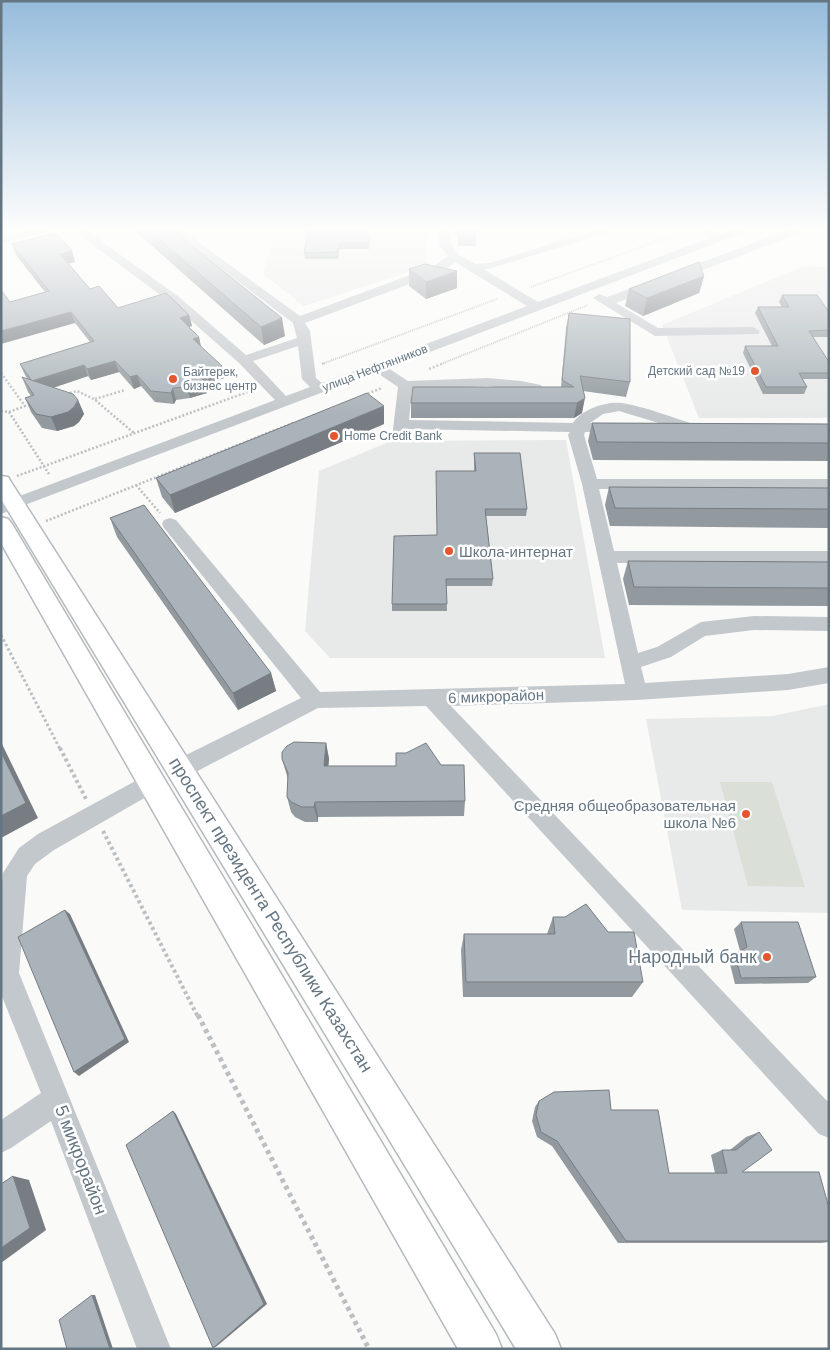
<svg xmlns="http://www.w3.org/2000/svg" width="830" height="1350" font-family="Arial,sans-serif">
<rect width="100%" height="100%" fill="#fafaf8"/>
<g fill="#e8e9e9">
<polygon points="276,227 426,227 427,266 304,306 263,274"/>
<polygon points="804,266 825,267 829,272 829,418 699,418 662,325"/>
<polygon points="566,440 605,658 330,658 305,631 319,471 391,441"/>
<polygon points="829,704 829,913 682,910 646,719 773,716"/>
</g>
<polygon fill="#dadfd7" points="720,782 772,782 805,887 748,886"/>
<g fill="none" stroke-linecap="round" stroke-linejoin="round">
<g stroke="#b5babe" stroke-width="3">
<g id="major">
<polygon points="1,476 8,477 11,482 555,1334 561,1349 516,1349 1,499"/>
<polygon points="1,517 8,519 12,524 496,1334 502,1349 458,1349 1,543"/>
</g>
</g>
<g stroke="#bbbfc2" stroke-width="2" stroke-dasharray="1 1" stroke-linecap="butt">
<polyline points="531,287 685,231"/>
<polyline points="322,364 497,299"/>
<polyline points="441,364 588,305"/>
</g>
<g stroke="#bbbfc2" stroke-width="2.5" stroke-dasharray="2 2" stroke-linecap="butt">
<polyline points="322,364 324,363"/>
<polyline points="429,369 444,363"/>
<polyline points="1,373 25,406 9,412"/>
<polyline points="66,394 77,391 94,399 134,433"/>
<polyline points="364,395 382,388"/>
<polyline points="95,399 125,390"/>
<polyline points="1,411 9,412 49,474"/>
<polyline points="17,476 253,390"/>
<polyline points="136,485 160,513"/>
<polyline points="46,521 293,423"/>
</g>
<polyline stroke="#bbbfc2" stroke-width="3" stroke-dasharray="2.5 2.5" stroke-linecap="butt" points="1,635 60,749"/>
<g stroke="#bbbfc2" stroke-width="4" stroke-dasharray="3 3" stroke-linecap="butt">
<polyline points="60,748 86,799"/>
<polyline points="103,831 198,1017"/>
</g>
<polyline stroke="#bbbfc2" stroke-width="5" stroke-dasharray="4 4" stroke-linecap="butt" points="198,1015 369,1349"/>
<g fill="#c3c8cc" fill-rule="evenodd">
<polygon points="41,227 59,227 57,229 1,243 1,237"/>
<path d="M74,227H85L93,235L179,297L246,355L297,338L293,323L166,227H178L300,316L434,266L448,256L439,245L438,227H448L451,244L459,255L475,264L490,263L604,227H620L619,229L485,270L538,302L710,238L691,227H705L720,234L738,227H753L752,229L724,240L388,368L408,381L488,378L521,381L541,385L543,388L541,391L536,392L488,386L412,390L409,420L573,423C582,409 606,401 622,403C647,407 673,418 697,425L700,428L697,431L692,433L619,411L603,414L590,423L622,425L625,428L622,431L585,432L584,435L597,479H829V489H599L614,551H829V563H617L638,653L657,647L701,622L754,616L829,617V631L754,630L705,636L671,657L641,667L645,683L788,674L829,667V683L788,690L637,700L451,706L829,1103V1138L819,1134L426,706L318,708L188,776L180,778L172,776L169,769L172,762L301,698L164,528L162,524L164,520L170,518L176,520L320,692L625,684L582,484L568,435L570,432L408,429L405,441H395L392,438L398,387L376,372L1,514V503L275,400L239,363L171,303L85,239ZM455,262L527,306L322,383L316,378L310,331L305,323L442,272ZM298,346L302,379L310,387L286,396L253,361Z"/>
<polygon points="797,227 810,228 808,230 616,303 658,328 753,327 760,331 758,334 655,336 593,298 599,294 607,297"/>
<polygon points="152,772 160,775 163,782 160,789 54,850 35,864 27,876 19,973 171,1349 137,1349 51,1121 11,1148 1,1153 1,1120 41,1093 1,994 1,891 3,873 19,848 38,834"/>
</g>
<use href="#major" fill="#fff" fill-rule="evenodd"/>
</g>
<g fill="#929a9f">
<polygon points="133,227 168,227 285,336 264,345 134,230"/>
<polygon points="370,227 369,249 339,249 338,259 305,259 304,253"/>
<polygon points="457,227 476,227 476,246 458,246"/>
<polygon points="12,244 72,251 75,262 68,263 90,289 118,308 189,315 192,326 189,327 199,337 201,346 224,378 205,385 207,393 190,398 176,400 174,404 155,402 141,386 134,389 119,372 91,380 88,376 53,388 78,400 84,414 79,422 74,426 57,431 42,428 31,412 25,398 31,396 28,392 22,377 28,380 25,375 20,364 90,342 75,323 10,302 45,292 16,255"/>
<polygon points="409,269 457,288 426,299 409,286"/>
<polygon points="704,276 699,293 643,316 625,306 629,289"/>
<polygon points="782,295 829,312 829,337 813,337 829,362 829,379 802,379 807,387 804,394 763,394 743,353 745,346 772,346 755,313 758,307 782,307 779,302"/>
<polygon points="569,313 630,382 626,397 583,391 582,413 574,418 411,418 411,403 561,387 566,328"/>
<polygon points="592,423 829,424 829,461 593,460 588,441"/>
<polygon points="384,424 175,513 162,497 156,478"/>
<polygon points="474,453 527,509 526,516 486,516 493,579 492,586 446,586 447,611 392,611 392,604 437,535 474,471"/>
<polygon points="609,487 829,488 829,528 610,526 605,505"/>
<polygon points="110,518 271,673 276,691 238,710 117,537"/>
<polygon points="628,561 829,562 829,606 629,605 623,579"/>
<polygon points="326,743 329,759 328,766 465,801 464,816 318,817 318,822 305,822 295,817 291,812 287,797 288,779 282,759"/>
<polygon points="553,917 643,982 632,997 463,997 461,950 464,934 547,934"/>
<polygon points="741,922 816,977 808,983 735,984 729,960 735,954 740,951 734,929"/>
<polygon points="539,1101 611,1110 669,1173 715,1173 711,1155 722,1150 730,1150 746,1137 759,1132 742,1172 829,1208 829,1242 821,1243 618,1243 552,1146 537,1137 532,1121 535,1107"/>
</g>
<g fill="#777d82">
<polygon points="339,243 339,249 338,259 338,252"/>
<polygon points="72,251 75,262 63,265 60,254"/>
<polygon points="457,271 457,288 426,299 426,282"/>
<polygon points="704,276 699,293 643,316 647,298"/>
<polygon points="71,312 75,323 1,344 1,331"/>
<polygon points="189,315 192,326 183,329 180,318"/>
<polygon points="282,318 285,336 264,345 261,327"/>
<polygon points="199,337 201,348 193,339"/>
<polygon points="115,361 119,372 91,380 87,369"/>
<polygon points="84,365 88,376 37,393 32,381"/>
<polygon points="222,366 224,378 205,385 207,393 190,398 187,387 198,375"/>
<polygon points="137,375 141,386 134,389 130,377"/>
<polygon points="173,388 176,400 174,404 171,393"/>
<polygon points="585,398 582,413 574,418 577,403"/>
<polygon points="78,400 84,414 79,422 74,426 57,431 51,417"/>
<polygon points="384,406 384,424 175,513 170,495"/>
<polygon points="271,673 276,691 238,710 233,693"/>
<polygon points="1,742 38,818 1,838"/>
<polygon points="326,743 329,759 327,782 324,766"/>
<polygon points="315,802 318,817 318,822 314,807"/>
<polygon points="65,910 70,914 129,1042 79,1076 74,1072"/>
<polygon points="173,1111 176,1114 267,1304 217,1346 213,1348"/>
<polygon points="13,1176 29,1180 46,1230 1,1263 1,1248"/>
<polygon points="92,1295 95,1295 113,1349 110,1349"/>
</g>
<g fill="#aab3b9" stroke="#777d82">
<polygon points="145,227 168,227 282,318 261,327"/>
<polygon points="309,227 370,227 369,243 339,243 338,252 304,253"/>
<polygon points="459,227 476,227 477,231 459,231"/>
<polygon points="56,233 72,251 60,254 90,289 99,286 118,308 166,293 189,315 180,318 199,337 193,339 222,366 198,375 204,381 187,387 173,388 171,393 151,391 137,375 130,377 115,361 87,369 84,365 32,381 20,364 94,341 71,312 1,331 1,290 10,302 49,291 12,244"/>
<polygon points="699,262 704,276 647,298 629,289"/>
<polygon points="425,264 457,271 426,282 409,269"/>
<polygon points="782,295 817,295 829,312 829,330 809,331 829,362 829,373 799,373 807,387 766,387 745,346 778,346 758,307 789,307"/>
<polygon points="569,313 630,319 630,382 580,376 585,398 577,403 411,403 413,387 574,387 562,380"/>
<polygon points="22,377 73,394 78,400 74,407 68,412 51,417 36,414 25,398 34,395"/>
<polygon points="367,393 384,406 170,495 156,478"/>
<polygon points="592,423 829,424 829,443 597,442"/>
<polygon points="474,453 520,453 527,509 485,509 493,579 446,579 447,604 392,604 394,536 437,535 436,471 476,471"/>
<polygon points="609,487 829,488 829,509 615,508"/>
<polygon points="144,505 271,673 233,693 110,518"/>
<polygon points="628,561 829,562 829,588 634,587"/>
<polygon points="294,742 326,743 324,766 396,766 396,753 406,753 426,743 441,765 464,765 465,801 315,802 314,807 302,807 291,802 287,797 288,773 282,759 282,752 287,746"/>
<polygon points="1,752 26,803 1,816"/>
<polygon points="586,904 608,932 634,932 643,982 466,982 464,934 555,934 553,917 565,917"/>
<polygon points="65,910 125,1039 74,1072 18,937"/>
<polygon points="741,922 798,922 816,977 741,978 735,954 747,947"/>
<polygon points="609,1090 611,1110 658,1110 669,1173 727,1173 722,1150 736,1150 759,1132 772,1150 742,1172 819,1172 829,1208 829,1241 626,1241 557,1141 541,1132 536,1115 539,1101 554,1092"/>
<polygon points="173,1111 264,1304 213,1348 126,1145"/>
<polygon points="13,1176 30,1228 1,1248 1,1184"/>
<polygon points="92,1295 110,1349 67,1349 59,1320"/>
</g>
<linearGradient id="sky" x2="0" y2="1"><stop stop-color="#96bcdc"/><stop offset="0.55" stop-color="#fdfdfc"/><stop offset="1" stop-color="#fdfdfc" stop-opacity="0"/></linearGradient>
<rect width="830" height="416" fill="url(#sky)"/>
<g fill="#e4572e" stroke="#fff" stroke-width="2">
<circle cx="755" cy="371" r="5"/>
<circle cx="173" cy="379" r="5"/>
<circle cx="334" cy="436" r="5"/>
<circle cx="449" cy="551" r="5"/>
<circle cx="746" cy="814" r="5"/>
<circle cx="767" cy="957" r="5"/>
</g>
<g text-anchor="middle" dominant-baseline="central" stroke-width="5" stroke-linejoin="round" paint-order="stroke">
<g font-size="12" fill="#657683" stroke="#fff">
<text transform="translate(375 368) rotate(-21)">улица Нефтянников</text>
</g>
<g font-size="12" fill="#657683" stroke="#fff" text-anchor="start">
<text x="745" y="371" text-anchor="end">Детский сад №19</text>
<text x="183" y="372">Байтерек,<tspan x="183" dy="14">бизнес центр</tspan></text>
<text x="344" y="436">Home Credit Bank</text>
</g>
<g font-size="15" fill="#657683" stroke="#fff" text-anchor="start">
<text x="459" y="551">Школа-интернат</text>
<text x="736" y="805" text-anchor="end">Средняя общеобразовательная<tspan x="736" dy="17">школа №6</tspan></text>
</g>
<g font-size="15" fill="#657683" stroke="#fff">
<text transform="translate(496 696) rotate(-2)">6 микрорайон</text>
</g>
<g font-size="18" fill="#657683" stroke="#fff">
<text transform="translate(271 915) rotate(58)">проспект президента Республики Казахстан</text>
<text transform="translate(81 1160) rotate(69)">5 микрорайон</text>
</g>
<g font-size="18" fill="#657683" stroke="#fff" text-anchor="end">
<text x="757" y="957">Народный банк</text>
</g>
</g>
<rect width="830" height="1350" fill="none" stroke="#657683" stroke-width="5"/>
</svg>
